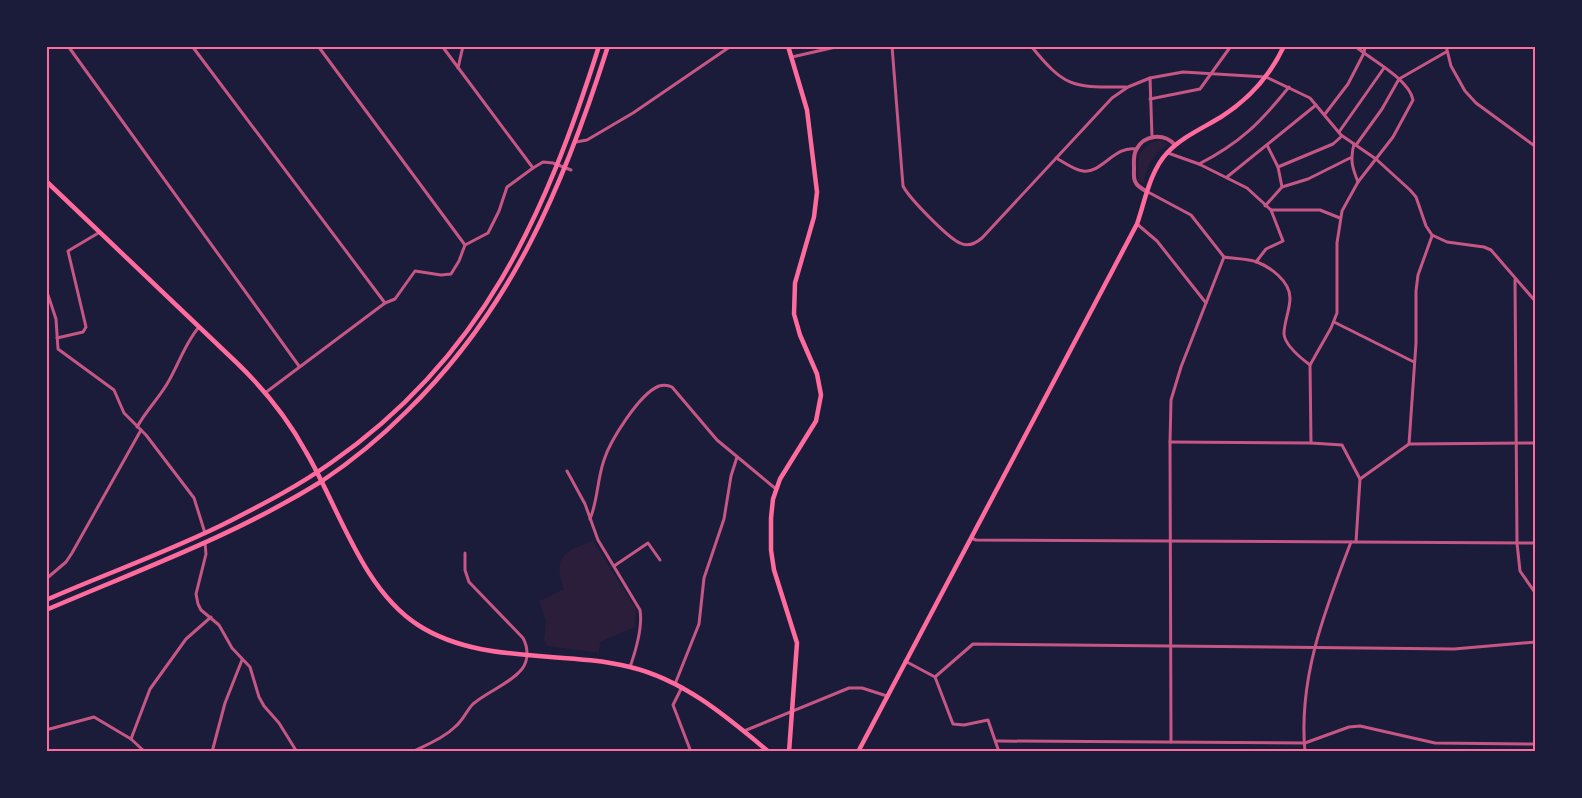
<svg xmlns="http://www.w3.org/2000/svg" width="1582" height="798" font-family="Mulish,sans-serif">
<rect width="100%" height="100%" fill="#1b1b3a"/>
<g fill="#2a1e3b">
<path d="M1160,140L1168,144C1152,156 1147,164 1144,183H1142L1138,180L1139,154L1150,143Z"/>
<path d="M593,541L636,609L635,627L600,642L599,653L548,646L544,640L546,620L539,601L564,589C552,557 564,551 593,541Z"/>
</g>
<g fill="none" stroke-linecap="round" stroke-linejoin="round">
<g stroke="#c65784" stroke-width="3">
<polyline points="68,46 299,366"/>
<polyline points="192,46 385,303"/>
<polyline points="318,46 465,245"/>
<polyline points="442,46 533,168"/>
<path d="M892,46L903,186C909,198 948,238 960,243C968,247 975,244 982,238L1112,98L1128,87L1150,78L1183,72L1266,77L1310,98L1341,135L1376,159L1410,190L1416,197L1426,226L1432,235L1447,242L1484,247L1491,250L1536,302"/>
<path d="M1031,46C1066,89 1073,87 1126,87"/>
<polyline points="1446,46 1451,66 1465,91 1476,103 1536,147"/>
<polyline points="792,57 840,46"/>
<polyline points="458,68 463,46"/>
<polyline points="1150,78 1152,137"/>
<polyline points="1150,99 1200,89 1231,46"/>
<polyline points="1325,114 1348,84 1364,53 1355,46"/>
<polyline points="1339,132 1384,68"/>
<polyline points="576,142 587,140 633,113 731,46"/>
<path d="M1354,144C1350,160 1352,167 1358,182"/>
<polyline points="1267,145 1278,167 1282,187"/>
<polyline points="1356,145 1382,109 1399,79 1446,52"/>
<polyline points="1168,153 1199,164 1247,188 1271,210 1283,241 1266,249 1256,262"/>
<path d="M1056,158C1064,162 1074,170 1083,171C1101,174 1115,145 1136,149"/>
<path d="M1199,164C1240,143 1260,123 1289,87"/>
<polyline points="1278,167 1333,144 1342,136"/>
<polyline points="1227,177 1316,105"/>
<path d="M1148,192L1191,215L1224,257C1234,259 1247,258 1257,262C1270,267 1290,281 1290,298C1290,310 1284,322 1284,334C1285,346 1302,359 1310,365"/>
<polyline points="1265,206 1282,187 1308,179 1350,158"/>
<polyline points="1271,210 1320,210 1340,218"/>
<polyline points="1137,224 1157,241 1206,303"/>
<polyline points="1515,280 1517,543 1520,571 1536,594"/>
<polyline points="46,289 56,319 58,349 114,390 124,413 146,435 194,498 205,533"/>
<polyline points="1334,322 1414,362"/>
<polyline points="57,338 83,332 86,327 68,251 100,232"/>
<polyline points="265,393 385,303 395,299 415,271 441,275 451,274 459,261 465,245 488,233 499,211 507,187 533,168 543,162 553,163 571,170"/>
<path d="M137,427C146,411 158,399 167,384C178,366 185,343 199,327"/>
<polyline points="1170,442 1311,443 1342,445 1360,479 1356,542"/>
<path d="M1311,443L1310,365L1331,328L1337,313V243L1342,211L1358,182L1393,137L1413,100C1410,82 1378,63 1364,53L1365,46"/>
<polyline points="1409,444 1416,343 1416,291 1418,275 1432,236"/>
<path d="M567,471L585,504L598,540L640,610C643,628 636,650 630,667"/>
<polyline points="1360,479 1409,444 1536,443"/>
<path d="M590,519C598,500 597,480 604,460C610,441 639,394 659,386C663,385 668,385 672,387L717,440L776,489"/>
<polyline points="971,538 976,540 1536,543"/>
<polyline points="205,542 206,554 196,594 198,604 201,610 219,625 232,648 250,667 259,697 264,706 279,723 297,752"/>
<polyline points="614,566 648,543 660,560"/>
<polyline points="46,579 66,562 72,553 141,430"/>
<polyline points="905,661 935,677 953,724 964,725 988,720 999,752"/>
<polyline points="935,677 973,644 1454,649 1536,642"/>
<polyline points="675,684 699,624 704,578 724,519 731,476 737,457"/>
<polyline points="682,687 673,705 691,752"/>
<polyline points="46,730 94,717 131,739 145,752"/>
<polyline points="744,731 849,688 862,688 887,696"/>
<polyline points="131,739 150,689 186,639 211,617"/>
<polyline points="997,741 1305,743 1349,727 1360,726 1435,743 1536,744"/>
<polyline points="1171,742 1170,442 1171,400 1181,367 1224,257"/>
<polyline points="212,752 225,703 242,660"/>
<path d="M412,752C428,744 444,738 456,726C463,720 467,710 473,704C488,691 510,684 522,669C529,660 528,647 523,638L469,582L465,570V553"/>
<path d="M1305,752C1298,678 1325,610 1351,542"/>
</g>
<path stroke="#c65784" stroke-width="4" d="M1147,192C1143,189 1138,187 1136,183C1133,179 1134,174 1134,169C1134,163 1133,156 1136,150C1144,134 1164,133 1175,145"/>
<path stroke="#ff6b9d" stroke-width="4.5" d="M858,752L1137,224C1145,201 1150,171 1167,153C1182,137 1203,128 1221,117C1248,100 1270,76 1284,46"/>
<g stroke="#ff6b9d" stroke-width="4.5">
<polyline points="788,46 807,110 817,192 814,217 795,283 794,314 800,335 817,374 821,395 816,421 780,479 773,499 771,518 771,550 774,570 797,643 789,752"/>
<path d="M46,181L237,363C264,389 288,419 306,452C339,508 362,589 418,625C480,665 561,650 630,667C684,680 727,717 769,752"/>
<path d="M46,600C107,573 171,551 230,521C265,503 300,485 332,462C483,357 545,216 599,46"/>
<path d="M46,610C139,570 236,535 322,481C352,461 381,437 406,412C512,309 564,185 608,46"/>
</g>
</g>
<rect width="1582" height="798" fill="none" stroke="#1b1b3a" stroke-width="96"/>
<rect x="48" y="48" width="1486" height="702" fill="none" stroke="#ff6b9d" stroke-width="2"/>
</svg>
